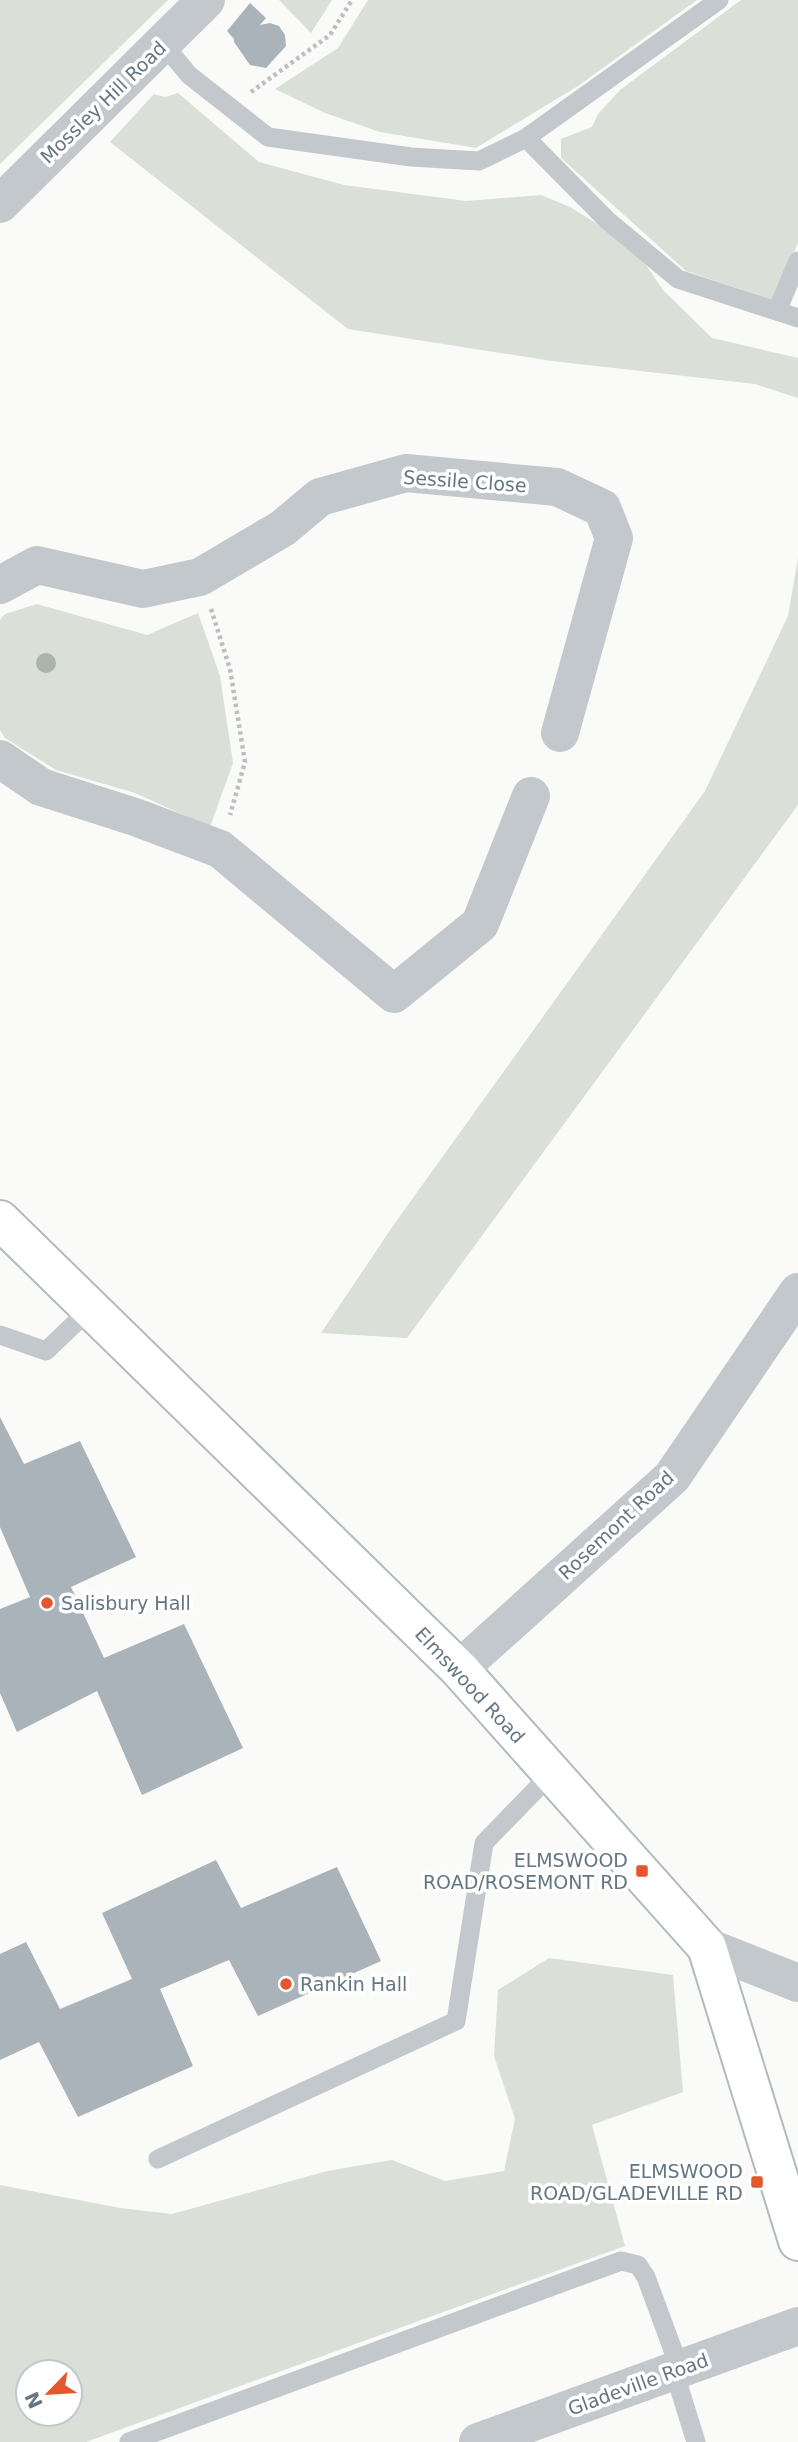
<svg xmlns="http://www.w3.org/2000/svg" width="798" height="2442" font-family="'DejaVu Sans',sans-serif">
<rect width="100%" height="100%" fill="#fafaf8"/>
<g fill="#dadfd7" fill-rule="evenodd">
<polygon points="0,0 168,0 0,164"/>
<polygon points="279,0 332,0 311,33"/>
<polygon points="368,0 697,0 578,86 476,148 380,132 325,113 275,89 338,48"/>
<polygon points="741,0 798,0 798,243 773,300 686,271 561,158 561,139 592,127 598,114 620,90"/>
<polygon points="178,93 259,162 344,185 466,201 541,195 570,207 633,246 663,290 712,338 798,358 798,398 755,384 552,361 348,329 110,142 154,94 165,97"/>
<polygon points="798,558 798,805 407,1338 321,1333 395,1223 705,791 788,616"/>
<polygon points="37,604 147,635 198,613 220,676 233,763 210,827 135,793 56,770 5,738 0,730 0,620 5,614"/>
<path d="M549,1958L673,1975L683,2092L592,2125L625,2246L86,2442H0V2185L120,2208L172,2214L327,2171L392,2160L445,2181L504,2171L515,2119L494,2056L498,1990ZM28,2372H70V2414H28Z"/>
</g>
<g fill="#aab3b9">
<polygon points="250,3 266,18 260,25 270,23 279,26 285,35 286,46 266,68 250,65 234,42 234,39 227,31"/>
<polygon points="0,1417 24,1464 80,1441 136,1557 71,1587 104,1658 184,1624 243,1748 142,1795 97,1691 17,1732 0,1693 0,1609 30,1597 0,1527"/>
<polygon points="216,1860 241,1908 337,1867 381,1961 258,2016 229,1960 160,1989 193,2066 78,2117 39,2042 0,2060 0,1954 26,1942 60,2009 132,1979 102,1913"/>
</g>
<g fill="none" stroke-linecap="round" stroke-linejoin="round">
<g stroke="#b3babf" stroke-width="42">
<polyline id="secondary" points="0,1220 459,1669 707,1947 798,2241"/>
</g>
<g stroke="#bbbfc2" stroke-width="4.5" stroke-dasharray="3.5 3.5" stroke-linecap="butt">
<polyline points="251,92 330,35 352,0"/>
<polyline points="211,609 230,669 245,762 230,815"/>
</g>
<g stroke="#c3c8cc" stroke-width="19">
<polyline points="163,44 189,75 268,137 411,157 479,161 526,138 719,0"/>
<polyline points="526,138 607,220 678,279 798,318"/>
<polyline points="777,311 798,261"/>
<polyline points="0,1335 46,1351 91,1308"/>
<polyline points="158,2159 456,2021 484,1843 551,1774"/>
<polyline points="674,2371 696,2442"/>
<polyline points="129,2442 621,2261 638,2265 646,2277 680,2369"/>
</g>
<g stroke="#c3c8cc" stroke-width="38">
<polyline points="0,204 206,0"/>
<polyline points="0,585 37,565 143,589 200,577 283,528 320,497 406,473 557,487 602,508 614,538 560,733"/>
<polyline points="0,759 41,787 135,817 220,849 394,994 480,924 531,796"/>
<polyline points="459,1669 672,1477 798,1292"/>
<polyline points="707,1947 798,1983"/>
<polyline points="478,2442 798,2326"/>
</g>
<use href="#secondary" stroke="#fff" stroke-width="38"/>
</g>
<circle fill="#aab4a7" cx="46" cy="663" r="10"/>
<g fill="#e4572e" stroke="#fff" stroke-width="2.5">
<circle cx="47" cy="1603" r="7"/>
<rect x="635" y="1864" width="14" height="14" rx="3.5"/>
<circle cx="286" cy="1984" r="7"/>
<rect x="750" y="2175" width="14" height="14" rx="3.5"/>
</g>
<g text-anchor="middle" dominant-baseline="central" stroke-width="7" stroke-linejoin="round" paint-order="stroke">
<g font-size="19" fill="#657683" stroke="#fff">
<text transform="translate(103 102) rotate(-44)">Mossley Hill Road</text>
<text transform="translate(465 481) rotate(4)">Sessile Close</text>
<text transform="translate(616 1525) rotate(-43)">Rosemont Road</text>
<text transform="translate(470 1685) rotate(47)">Elmswood Road</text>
<text transform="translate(638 2384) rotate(-20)">Gladeville Road</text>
</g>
<g font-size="19" fill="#657683" stroke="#fff" text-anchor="start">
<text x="61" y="1603">Salisbury Hall</text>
<text x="628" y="1860" text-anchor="end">ELMSWOOD<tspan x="628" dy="22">ROAD/ROSEMONT RD</tspan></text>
<text x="300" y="1984">Rankin Hall</text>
<text x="743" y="2171" text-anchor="end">ELMSWOOD<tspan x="743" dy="22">ROAD/GLADEVILLE RD</tspan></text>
</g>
</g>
<g transform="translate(49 2393) rotate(245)"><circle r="33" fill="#ffffff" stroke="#c1c8cd" stroke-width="2"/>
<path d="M0-5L12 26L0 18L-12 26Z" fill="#e4572e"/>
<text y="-10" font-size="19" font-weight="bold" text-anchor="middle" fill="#657683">N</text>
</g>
</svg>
